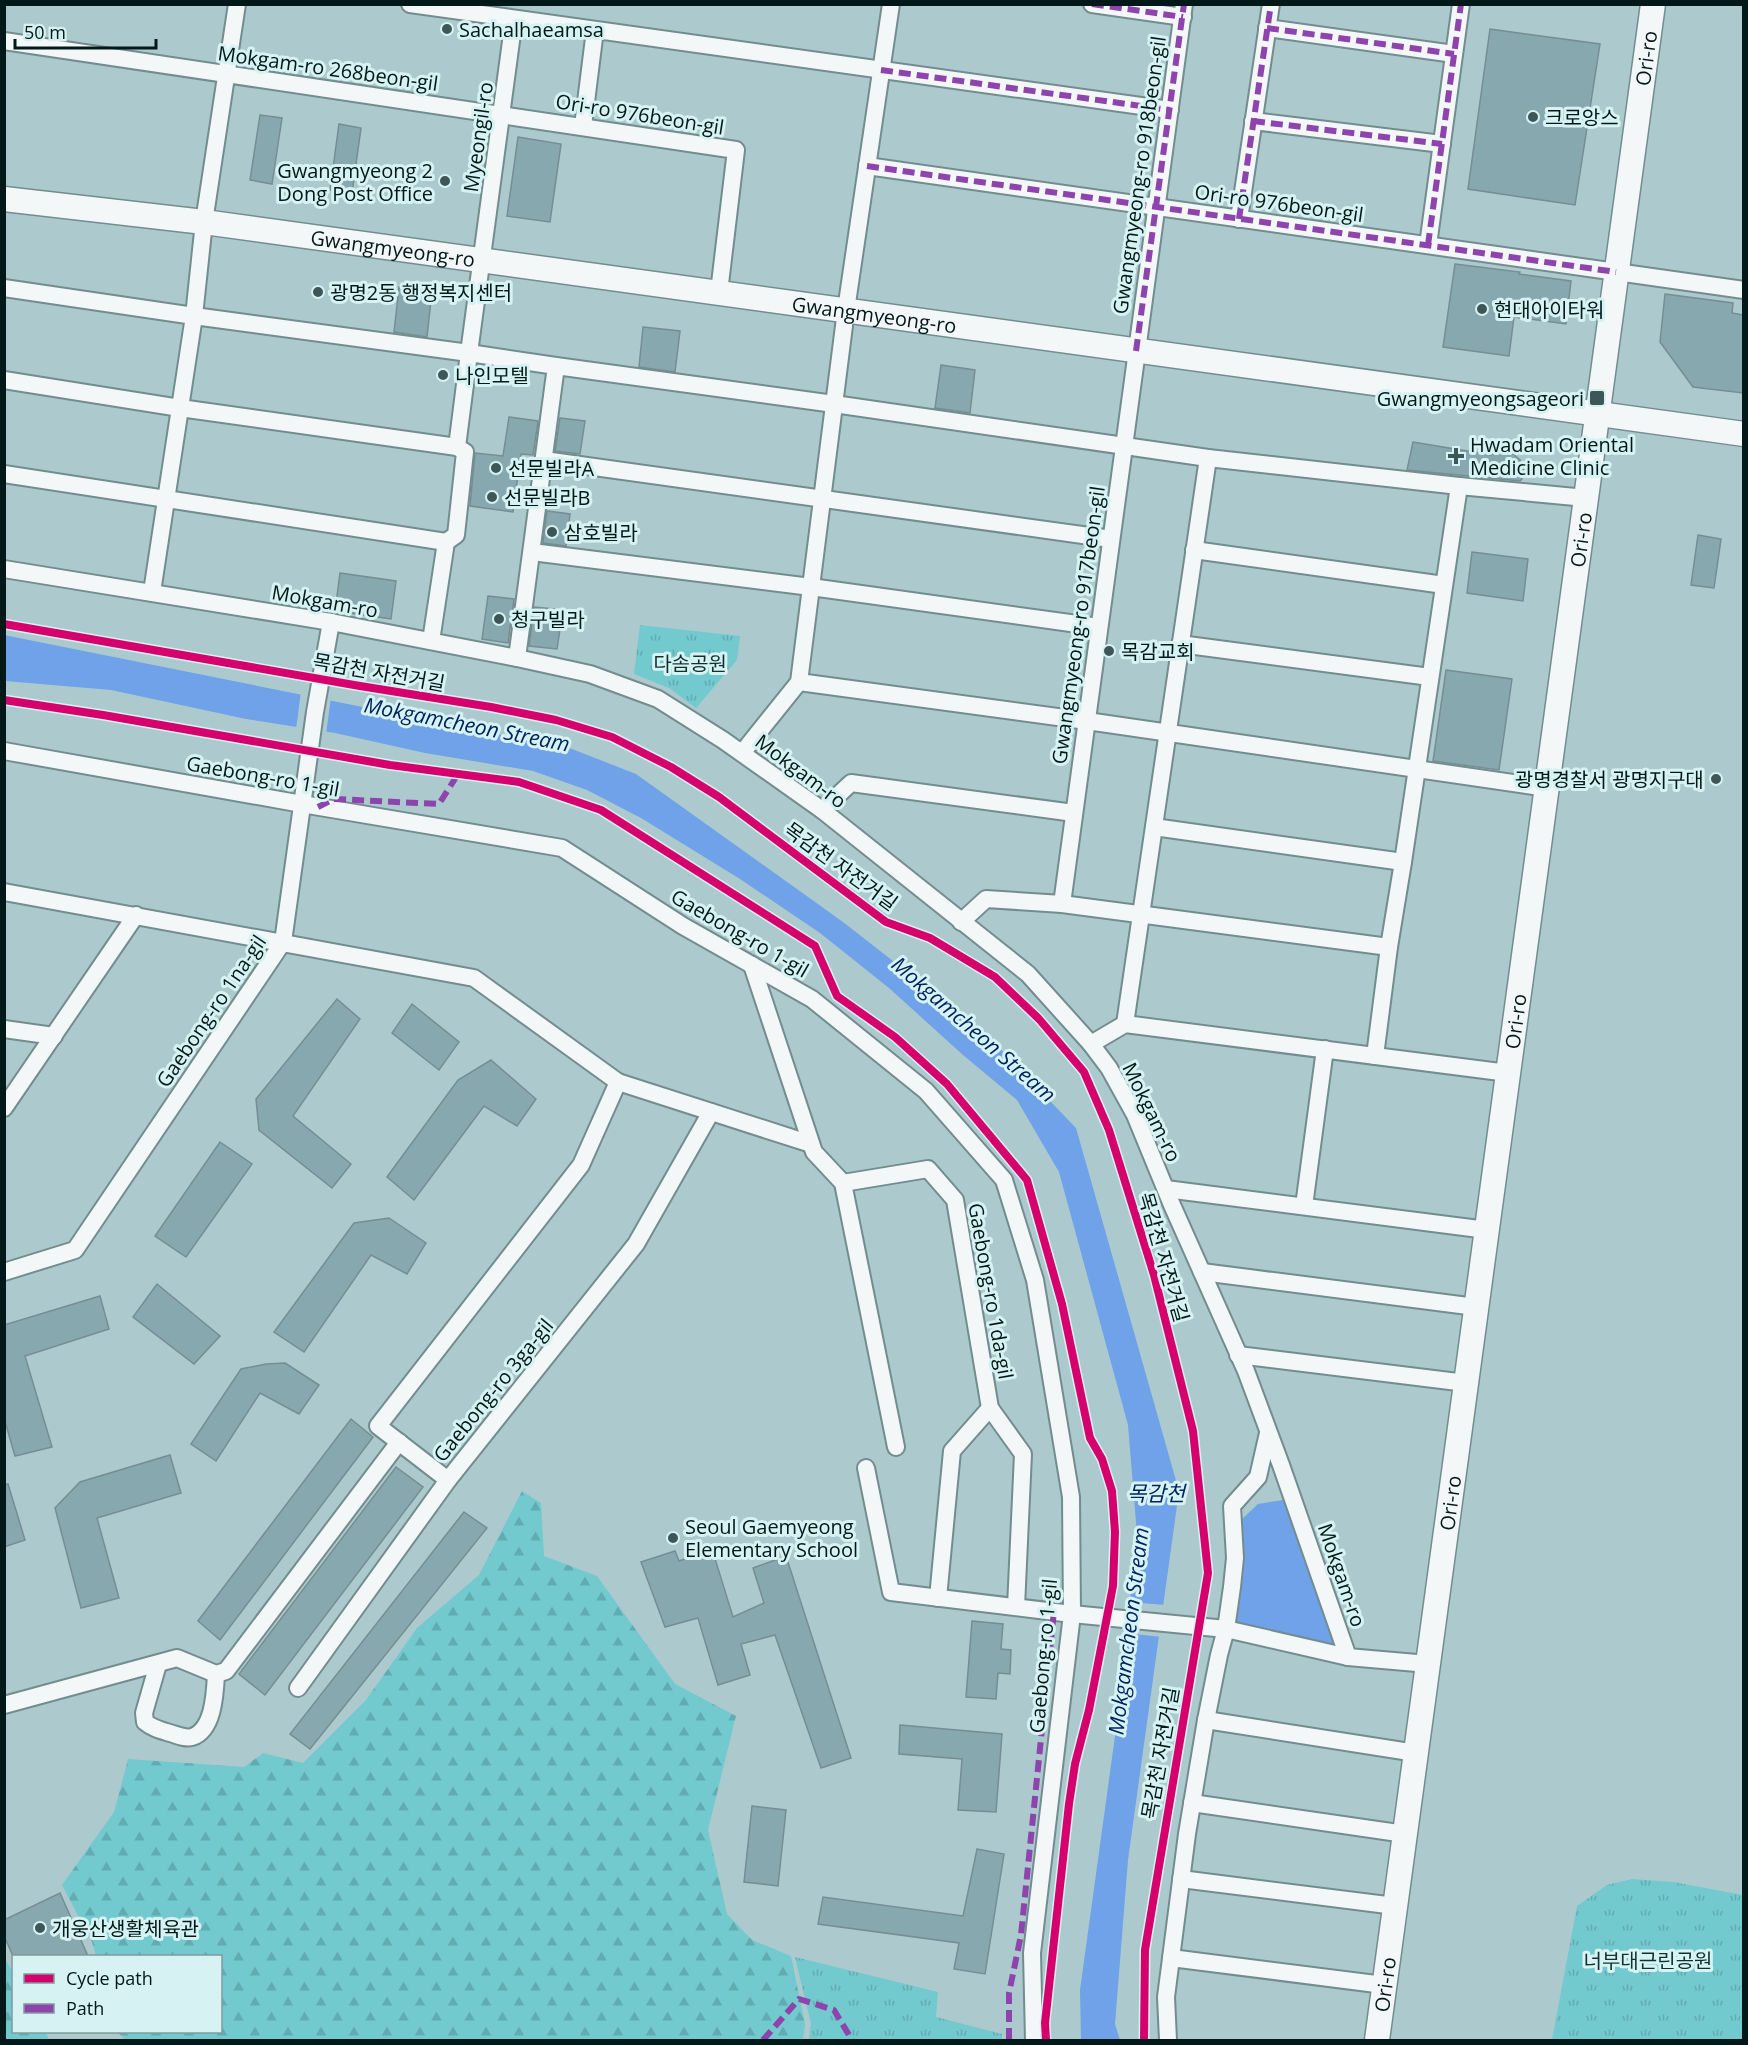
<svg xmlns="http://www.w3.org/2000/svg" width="1748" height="2045" font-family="'Open Sans','Noto Sans KR',sans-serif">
<defs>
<pattern id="forest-firs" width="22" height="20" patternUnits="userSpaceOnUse" patternTransform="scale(1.5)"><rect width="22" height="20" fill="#72c9ce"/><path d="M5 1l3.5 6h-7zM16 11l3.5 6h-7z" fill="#61acb0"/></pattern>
<pattern id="park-tufts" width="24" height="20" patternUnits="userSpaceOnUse" patternTransform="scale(1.5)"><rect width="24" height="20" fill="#72c9ce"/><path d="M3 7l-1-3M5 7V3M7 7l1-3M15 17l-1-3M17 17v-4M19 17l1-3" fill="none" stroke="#61acb0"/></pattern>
</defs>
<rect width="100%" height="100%" fill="#accacd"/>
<g fill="url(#forest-firs)">
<polygon points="522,1491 541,1503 544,1556 597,1576 675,1684 736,1716 708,1830 727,1914 752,1940 791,1956 805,2024 803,2040 126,2040 117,2032 220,2032 220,1956 96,1956 92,1942 62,1885 114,1812 128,1759 244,1767 263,1753 303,1763 366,1700 417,1628 479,1575"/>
<polygon points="4,1957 13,1973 14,2032 46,2032 49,2040 5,2040"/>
</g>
<g fill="url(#park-tufts)">
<polygon points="640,625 740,636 737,660 696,708 669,688 634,674"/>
<polygon points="1632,1879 1673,1882 1743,1895 1743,2040 1552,2040 1577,1906 1607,1885"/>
<polygon points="795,1957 938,1992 936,2017 1002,2034 1002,2040 809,2040 811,2024"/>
</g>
<g fill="#6fa2e8">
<polygon points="4,635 572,749 636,774 843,922 984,1032 1076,1128 1179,1491 1128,1860 1115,2024 1120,2040 1081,2040 1080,1990 1119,1707 1137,1534 1128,1425 1059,1172 1017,1100 963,1055 889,988 820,933 740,879 641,818 587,790 533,771 425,753 335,733 246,719 111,690 5,681"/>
<polygon points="1283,1500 1335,1647 1235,1623 1241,1520 1258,1504"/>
</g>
<g fill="#accacd">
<polygon points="301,691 331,697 326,734 296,730"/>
<polygon points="1127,1602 1166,1605 1162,1637 1124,1633"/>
</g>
<g fill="#88a8af" stroke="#768d92" stroke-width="1.5">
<polygon points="1490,29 1600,44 1575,205 1468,189"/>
<polygon points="260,115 282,118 272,184 250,180"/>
<polygon points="339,124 361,128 352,193 330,190"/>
<polygon points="518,137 561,144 550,222 507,216"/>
<polygon points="1455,264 1520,272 1519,274 1571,281 1566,324 1514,317 1509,356 1443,347"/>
<polygon points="399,287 432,291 427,337 394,332"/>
<polygon points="1665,294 1733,303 1732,313 1743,315 1743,393 1693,387 1660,342"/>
<polygon points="643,327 680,331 675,372 639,367"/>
<polygon points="941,365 975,370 970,413 935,408"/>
<polygon points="509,417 538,421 533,455 521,454 513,512 470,506 475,453 503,456"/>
<polygon points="560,418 585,421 580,454 555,451"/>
<polygon points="1413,442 1491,455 1502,452 1512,453 1520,460 1524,469 1522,479 1520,481 1407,470"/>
<polygon points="547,511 570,514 566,546 543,543"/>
<polygon points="1698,535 1721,539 1714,588 1691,585"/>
<polygon points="1472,552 1528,559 1523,601 1467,593"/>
<polygon points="340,573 396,581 391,619 335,611"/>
<polygon points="488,596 514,599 508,643 482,639"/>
<polygon points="534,607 563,610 557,649 529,646"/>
<polygon points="1446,670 1512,679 1499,770 1433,761"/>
<polygon points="337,999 360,1019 293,1116 351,1164 332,1188 259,1130 256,1099"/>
<polygon points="412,1004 459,1042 439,1070 392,1033"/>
<polygon points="491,1060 536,1099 517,1126 484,1106 414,1200 387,1177 458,1080"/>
<polygon points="220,1142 252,1164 186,1257 155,1236"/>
<polygon points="389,1218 426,1243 407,1274 371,1255 304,1352 274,1332 354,1223"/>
<polygon points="157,1284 220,1336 194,1364 133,1317"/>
<polygon points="100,1296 109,1329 25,1356 52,1447 15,1456 4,1418 4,1325"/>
<polygon points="285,1363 319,1385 299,1414 260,1393 216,1461 191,1444 241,1369 266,1364"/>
<polygon points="351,1419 373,1437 220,1640 198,1621"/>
<polygon points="170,1455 181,1493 97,1518 119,1598 81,1608 55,1508 80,1482"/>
<polygon points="396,1467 423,1487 265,1695 239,1674"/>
<polygon points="8,1484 25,1540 4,1547 4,1485"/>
<polygon points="464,1512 487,1528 310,1749 290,1734"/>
<polygon points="712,1549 733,1617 764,1603 753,1568 786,1556 851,1758 821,1768 775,1635 741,1644 750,1675 718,1685 698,1618 665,1627 641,1562 675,1551 679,1561"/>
<polygon points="972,1621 1003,1624 1001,1649 1011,1650 1010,1674 998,1673 996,1699 966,1697"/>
<polygon points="900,1725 1002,1734 996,1812 958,1810 962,1759 899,1754"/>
<polygon points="752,1806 786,1810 778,1886 744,1882"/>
<polygon points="977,1849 1004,1854 985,1974 954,1969 959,1943 818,1924 823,1897 963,1916"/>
<polygon points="60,1893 88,1956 13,1956 4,1936 4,1920"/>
</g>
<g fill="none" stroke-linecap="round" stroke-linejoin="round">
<g stroke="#738c8e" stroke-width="20">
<g id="street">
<polyline points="410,4 1170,110"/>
<polyline points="1092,4 1183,17"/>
<polyline points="514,19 469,353 556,366"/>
<polyline points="1267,28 1454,54"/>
<polyline points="4,41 736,150 719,292"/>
<polyline points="1253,121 1442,144"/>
<polyline points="583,126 595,30"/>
<polyline points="867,166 1744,290"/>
<polyline points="1239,219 1271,4"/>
<polyline points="1428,245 1461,4"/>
<polyline points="4,288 194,316 204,222 237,4"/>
<polyline points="4,380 180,408 457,447"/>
<polyline points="544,460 1111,539"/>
<polyline points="4,474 446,542"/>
<polyline points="1194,550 1444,585"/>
<polyline points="532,552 811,587 1099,627"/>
<polyline points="4,569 331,622 517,658 590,674 658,699 723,740 822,810 1028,974 1091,1044 1109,1068 1135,1115 1172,1205 1246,1371 1281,1465 1348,1657 1428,1664"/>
<polyline points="152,592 194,316 469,353 457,447 465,452 456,535 446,542 431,641"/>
<polyline points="1180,644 1430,677"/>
<polyline points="517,658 556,366 834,404 1208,458 1459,486 1586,498"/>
<polyline points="799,682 1087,721 1547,788"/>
<polyline points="4,751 302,804 562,848 683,926 812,999 926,1091 1004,1180 1035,1280 1071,1497 1072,1614 1032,1953 1034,2040"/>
<polyline points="742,753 799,682 846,310 891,4"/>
<polyline points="822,810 851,783 1074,813"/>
<polyline points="1154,827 1403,862"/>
<polyline points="4,892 474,978 618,1082 581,1165 378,1426 448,1480 636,1244 711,1112"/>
<polyline points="1062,904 1184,4"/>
<polyline points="961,922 986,899 1062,904 1389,947"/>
<polyline points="752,965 814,1152 843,1183 896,1447"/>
<polyline points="1125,1024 1208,458"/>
<polyline points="4,1029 54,1036"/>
<polyline points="1091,1044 1125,1024 1508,1073"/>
<polyline points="1375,1056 1389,947 1403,862 1459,486"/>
<polyline points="618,1082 811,1144"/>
<polyline points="4,1108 136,915"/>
<polyline points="843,1183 928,1169 955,1200 990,1408 1023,1454 1016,1607"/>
<polyline points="1166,1189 1487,1230"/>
<polyline points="1304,1206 1325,1049"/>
<polyline points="4,1272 75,1250 283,942 315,712 331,622"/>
<polyline points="1202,1272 1476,1307"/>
<polyline points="1238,1355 1466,1383"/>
<polyline points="866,1468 891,1592 1072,1614 1226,1629 1348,1657"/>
<polyline points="938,1598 952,1451 990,1408"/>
<path d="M158,1664L144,1713L145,1722C152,1728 160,1730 170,1733C177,1735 185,1739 192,1737C214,1730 215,1692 216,1674"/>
<polyline points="298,1688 448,1480"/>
<polyline points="4,1705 177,1658 216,1674 226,1671 399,1442"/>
<polyline points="1206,1720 1416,1753"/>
<polyline points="1192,1803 1405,1834"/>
<polyline points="1181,1879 1395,1906"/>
<polyline points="1171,1958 1384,1985"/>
<polyline points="1168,2040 1166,1997 1187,1834 1206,1720 1219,1655 1226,1629 1232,1587 1235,1558 1232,1506 1258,1477 1268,1433"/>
</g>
</g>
<g stroke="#738c8e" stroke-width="27">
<g id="secondary">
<path id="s1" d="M4,199L204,222L1744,434"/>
<path id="s2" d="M1377,2040L1653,4"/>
</g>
</g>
<use href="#street" stroke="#f3f7f8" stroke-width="16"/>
<use href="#secondary" stroke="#f3f7f8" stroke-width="24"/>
<g stroke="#8e44ad" stroke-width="6" stroke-dasharray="12 6" stroke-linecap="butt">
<polyline points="1092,4 1183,17"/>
<polyline points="1267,28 1454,54"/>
<polyline points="881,70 1170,110"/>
<polyline points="1253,121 1442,144"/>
<polyline points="867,166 1616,272"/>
<polyline points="1239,219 1271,4"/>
<polyline points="1428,245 1461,4"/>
<polyline points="1136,351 1184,4"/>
<polyline points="318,807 334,799 439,804 458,774"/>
<polyline points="763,2040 799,1999 834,2010 852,2040"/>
<polyline points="1009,2040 1009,1993 1021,1935 1054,1611"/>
</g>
<g stroke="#d6f2f3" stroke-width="11">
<g id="cycleway">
<polyline points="4,624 360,686 491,707 556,720 612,737 671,767 719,797 886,922 930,938 995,977 1039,1019 1084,1072 1109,1130 1154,1275 1193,1431 1208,1573 1145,1950 1144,2040"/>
<polyline points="4,700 103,715 390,765 519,782 601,810 815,946 837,996 895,1037 947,1084 1027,1180 1062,1304 1090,1438 1102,1459 1112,1491 1115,1532 1113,1586 1089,1710 1075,1764 1069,1804 1045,2023 1046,2040"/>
</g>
</g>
<use href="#cycleway" stroke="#d6006c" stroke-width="8"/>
</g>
<g fill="#3d5658" stroke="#d6f2f3" stroke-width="2">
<circle cx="447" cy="29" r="6"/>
<circle cx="1533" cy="117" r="6"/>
<circle cx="445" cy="181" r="6"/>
<circle cx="318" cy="292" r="6"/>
<circle cx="1482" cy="309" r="6"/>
<circle cx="443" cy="375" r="6"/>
<rect x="1589" y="390" width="16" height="16" rx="3"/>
<path d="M1453 447h6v6h6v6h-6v6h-6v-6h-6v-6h6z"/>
<circle cx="496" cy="468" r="6"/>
<circle cx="492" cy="497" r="6"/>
<circle cx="552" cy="532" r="6"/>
<circle cx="499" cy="619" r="6"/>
<circle cx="1109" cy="651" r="6"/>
<circle cx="1716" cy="779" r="6"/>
<circle cx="673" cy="1538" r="6"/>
<circle cx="40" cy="1928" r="6"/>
</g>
<g text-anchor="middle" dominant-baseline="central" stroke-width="6" stroke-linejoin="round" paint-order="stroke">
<g font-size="20" fill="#021819" stroke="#d6f2f3" text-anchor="start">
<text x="459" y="29">Sachalhaeamsa</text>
<text x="1545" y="117">크로앙스</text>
<text x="433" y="170" text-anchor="end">Gwangmyeong 2<tspan x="433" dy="23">Dong Post Office</tspan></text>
<text x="330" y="292">광명2동 행정복지센터</text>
<text x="1494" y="309">현대아이타워</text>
<text x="455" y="375">나인모텔</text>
<text x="1584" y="398" text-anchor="end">Gwangmyeongsageori</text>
<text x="1470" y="444">Hwadam Oriental<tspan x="1470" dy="23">Medicine Clinic</tspan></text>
<text x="508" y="468">선문빌라A</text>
<text x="504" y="497">선문빌라B</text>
<text x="564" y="532">삼호빌라</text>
<text x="511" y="619">청구빌라</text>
<text x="1121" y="651">목감교회</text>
<text x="1704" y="779" text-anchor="end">광명경찰서 광명지구대</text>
<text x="685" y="1526">Seoul Gaemyeong<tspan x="685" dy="23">Elementary School</tspan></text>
<text x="52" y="1928">개웅산생활체육관</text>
</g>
<g font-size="20" fill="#021819" stroke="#d6f2f3">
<text stroke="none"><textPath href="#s2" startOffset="2000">Ori-ro</textPath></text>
<text transform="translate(328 68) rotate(8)">Mokgam-ro 268beon-gil</text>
<text transform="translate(640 114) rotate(9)">Ori-ro 976beon-gil</text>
<text transform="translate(478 137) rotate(-82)">Myeongil-ro</text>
<text transform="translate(1139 175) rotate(-82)">Gwangmyeong-ro 918beon-gil</text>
<text transform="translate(1279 203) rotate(8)">Ori-ro 976beon-gil</text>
<text stroke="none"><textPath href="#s1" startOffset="392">Gwangmyeong-ro</textPath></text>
<text stroke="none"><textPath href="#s1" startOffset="878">Gwangmyeong-ro</textPath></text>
<text stroke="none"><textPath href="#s2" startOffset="1514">Ori-ro</textPath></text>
<text transform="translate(325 601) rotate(10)">Mokgam-ro</text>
<text transform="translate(1078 625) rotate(-82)">Gwangmyeong-ro 917beon-gil</text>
<text transform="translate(379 672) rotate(10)">목감천 자전거길</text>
<text transform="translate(801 771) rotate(37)">Mokgam-ro</text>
<text transform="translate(263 776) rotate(10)">Gaebong-ro 1-gil</text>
<text transform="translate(841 866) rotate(36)">목감천 자전거길</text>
<text transform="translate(740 933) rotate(30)">Gaebong-ro 1-gil</text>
<text transform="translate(211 1011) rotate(-56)">Gaebong-ro 1na-gil</text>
<text stroke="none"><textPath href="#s2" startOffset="1028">Ori-ro</textPath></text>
<text transform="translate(1152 1112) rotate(64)">Mokgam-ro</text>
<text transform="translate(1164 1257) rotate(74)">목감천 자전거길</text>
<text transform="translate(991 1291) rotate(80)">Gaebong-ro 1da-gil</text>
<text transform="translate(493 1390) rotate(-51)">Gaebong-ro 3ga-gil</text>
<text stroke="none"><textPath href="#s2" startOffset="542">Ori-ro</textPath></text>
<text transform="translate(1342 1575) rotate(71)">Mokgam-ro</text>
<text transform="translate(1043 1656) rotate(-85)">Gaebong-ro 1-gil</text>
<text transform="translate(1160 1753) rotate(-80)">목감천 자전거길</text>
<text stroke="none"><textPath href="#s2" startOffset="56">Ori-ro</textPath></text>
</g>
<g font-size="20" fill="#103132" stroke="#d6f2f3">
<text x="690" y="663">다솜공원</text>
<text x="1648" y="1960">너부대근린공원</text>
</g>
<g font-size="21" font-style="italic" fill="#002460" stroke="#d6f2f3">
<text transform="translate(467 724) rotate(11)">Mokgamcheon Stream</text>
<text transform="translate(974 1029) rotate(41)">Mokgamcheon Stream</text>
<text x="1156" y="1493">목감천</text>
<text transform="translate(1128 1631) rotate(-83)">Mokgamcheon Stream</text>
</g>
</g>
<rect width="1748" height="2045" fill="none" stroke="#021819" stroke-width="12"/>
<rect x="12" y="1955" width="210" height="78" fill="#d6f2f3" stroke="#819b9c" stroke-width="1.5"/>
<rect x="24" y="1974" width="30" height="9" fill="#d6006c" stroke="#819b9c" stroke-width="1.5"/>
<text x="66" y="1985" font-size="18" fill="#021819">Cycle path</text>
<rect x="24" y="2004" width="30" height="9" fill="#8e44ad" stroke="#819b9c" stroke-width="1.5"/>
<text x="66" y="2015" font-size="18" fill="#021819">Path</text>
<path d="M15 39v9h141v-9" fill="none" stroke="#021819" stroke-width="3"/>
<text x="24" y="39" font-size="18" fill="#021819" stroke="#d6f2f3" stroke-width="4.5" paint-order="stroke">50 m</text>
</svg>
